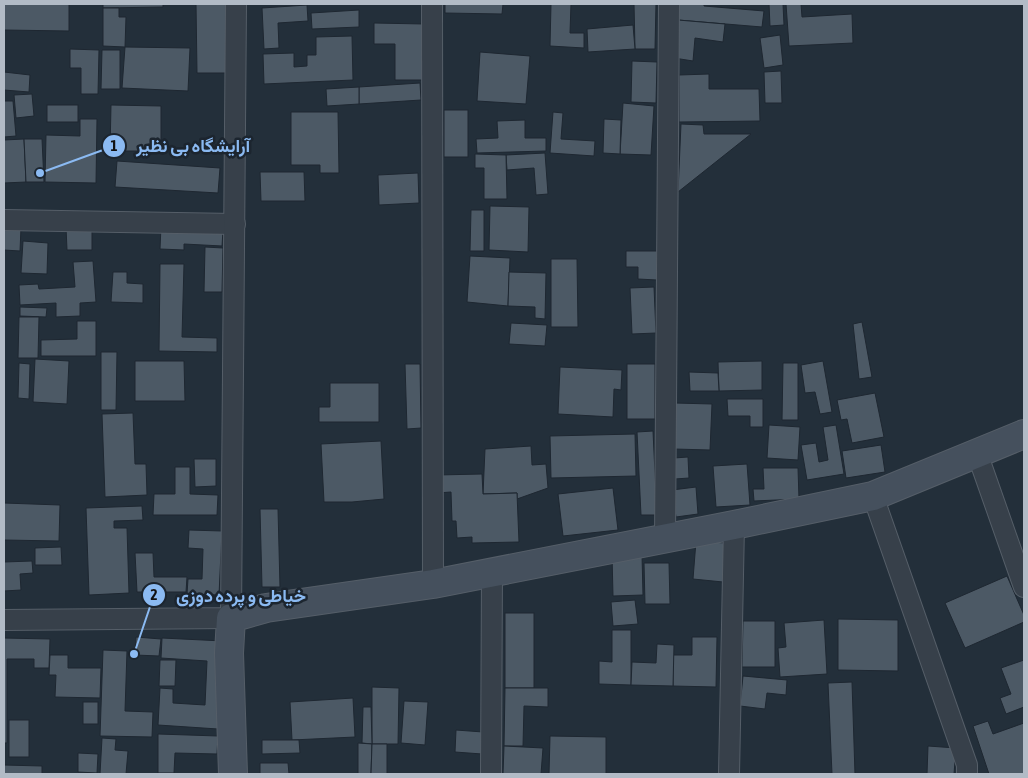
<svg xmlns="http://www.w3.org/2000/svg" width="1028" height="778" font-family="'Asap Condensed',Vazirmatn,sans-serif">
<rect width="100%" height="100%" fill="#232f3a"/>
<g fill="#4c5965" stroke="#1e2731">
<polygon points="4,4 69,4 69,31 4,30"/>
<polygon points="103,4 163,4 163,7 103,8"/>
<polygon points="196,4 226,4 226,73 197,73"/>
<polygon points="445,4 503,4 502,14 445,13"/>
<polygon points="551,4 571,4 570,33 584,33 584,48 550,46"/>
<polygon points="634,4 656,4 655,49 635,49"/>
<polygon points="679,4 704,4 704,6 764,11 762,27 678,20"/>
<polygon points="769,4 783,4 784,25 770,26"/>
<polygon points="786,4 801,4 802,17 852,14 853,43 789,46"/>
<polygon points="307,5 308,21 278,23 279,48 264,49 262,8"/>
<polygon points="103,8 119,8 119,17 126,17 125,47 103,46"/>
<polygon points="359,10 359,27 312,29 311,13"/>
<polygon points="678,20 725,24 723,42 695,38 693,61 674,58"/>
<polygon points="374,23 424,24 423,80 395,80 395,44 374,44"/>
<polygon points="633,25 635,49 588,52 587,29"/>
<polygon points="780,35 783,65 764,68 760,38"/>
<polygon points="352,36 353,80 264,84 263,54 294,53 294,67 307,66 307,55 316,55 316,37"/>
<polygon points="125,47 190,48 188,91 122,88"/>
<polygon points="70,49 99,50 98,94 81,94 81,68 70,68"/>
<polygon points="102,50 120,50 120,89 101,89"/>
<polygon points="480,52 530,56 526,104 477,101"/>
<polygon points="632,61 657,62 656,103 631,102"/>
<polygon points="781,71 782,103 765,103 764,72"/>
<polygon points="4,72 30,75 29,92 4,90"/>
<polygon points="709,74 709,89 759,89 760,121 679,122 679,75"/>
<polygon points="420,83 421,100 359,104 359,87"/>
<polygon points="359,87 359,104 327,106 326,89"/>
<polygon points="32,94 34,116 16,118 14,95"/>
<polygon points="4,101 13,101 16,136 4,137"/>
<polygon points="623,103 654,106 651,155 620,154"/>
<rect x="47" y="105" width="31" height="17"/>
<polygon points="111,105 161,106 161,151 110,151"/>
<rect x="444" y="110" width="24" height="47"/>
<polygon points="291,112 338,112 339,173 320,173 320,165 291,165"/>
<polygon points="553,112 563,113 561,139 595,141 594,156 550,153"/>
<polygon points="80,119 97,119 96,183 45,182 46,135 80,136"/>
<polygon points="604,119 621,120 620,154 603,153"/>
<polygon points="525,120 525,138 546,138 546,151 477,153 476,139 498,138 497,121"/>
<polygon points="681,124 703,125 704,134 751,134 678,192"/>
<polygon points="24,139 26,182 4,183 4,140"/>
<polygon points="24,139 42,139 44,182 26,182"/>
<polygon points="545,153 548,194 536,195 534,168 507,170 506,155"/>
<polygon points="475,154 506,155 507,199 484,199 484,168 475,168"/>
<polygon points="117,161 220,168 218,193 115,187"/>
<polygon points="260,172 304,172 305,201 261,201"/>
<polygon points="418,173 419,203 379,205 378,175"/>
<polygon points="490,206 529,207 528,252 489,250"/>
<polygon points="471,210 484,210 484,251 470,251"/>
<polygon points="161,226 223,230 222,246 184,244 184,250 160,249"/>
<polygon points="4,227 21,228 20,251 4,250"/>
<polygon points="66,227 92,227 92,250 67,250"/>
<polygon points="23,241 48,243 47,274 21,273"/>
<polygon points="205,247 223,248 222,292 204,292"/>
<polygon points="626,251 657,251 657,280 638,279 638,267 626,267"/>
<polygon points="470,256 510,258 508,306 467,302"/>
<polygon points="551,259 577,259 578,327 551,327"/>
<polygon points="93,261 96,302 80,303 80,316 56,317 56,303 20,305 19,285 38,284 39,289 75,287 73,262"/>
<polygon points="160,264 184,264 182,337 217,338 217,352 159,351"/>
<polygon points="113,272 127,272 127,283 143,284 143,303 111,302"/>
<polygon points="509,272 546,273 545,319 535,318 535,307 508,306"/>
<polygon points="654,287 656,333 632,334 630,288"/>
<polygon points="20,307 47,308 46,317 20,316"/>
<polygon points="19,317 39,317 38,358 18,358"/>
<polygon points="77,321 96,321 96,356 41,356 41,340 77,339"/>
<polygon points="862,322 872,377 859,379 853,324"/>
<polygon points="511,323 547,325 545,346 509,344"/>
<polygon points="101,352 117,352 116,410 101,410"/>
<polygon points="35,359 69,361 67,404 33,402"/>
<polygon points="135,361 184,361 185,401 135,401"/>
<polygon points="762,361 762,390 719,391 718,362"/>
<polygon points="823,361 832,412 820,414 815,392 805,393 801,365"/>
<polygon points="19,363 30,364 29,399 18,398"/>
<polygon points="783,363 798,363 798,420 782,420"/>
<polygon points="405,364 420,364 421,428 407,429"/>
<rect x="627" y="364" width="28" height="55"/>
<polygon points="560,367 622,370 621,390 614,389 613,417 558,414"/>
<polygon points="689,372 718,373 719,391 690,391"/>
<polygon points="330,383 379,383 379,422 319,422 319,407 330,407"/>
<polygon points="875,393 884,437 852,443 847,419 841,420 837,400"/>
<polygon points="727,399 763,399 763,427 750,427 750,416 728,416"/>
<polygon points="675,403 712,404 710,450 674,449"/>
<polygon points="133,413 135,464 146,464 147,495 105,497 102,414"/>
<polygon points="769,425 800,427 798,460 767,458"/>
<polygon points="836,425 844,474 807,480 801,445 816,443 819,462 828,460 823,427"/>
<polygon points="653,431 657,515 641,515 637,432"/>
<polygon points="635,434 636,476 551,478 550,436"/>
<polygon points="381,441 384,499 352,502 324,502 321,444"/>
<polygon points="881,445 885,472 846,478 842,451"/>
<polygon points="531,446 532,465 546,464 548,488 517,499 517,493 483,494 485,449"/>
<polygon points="688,457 689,478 675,479 674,458"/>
<polygon points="194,459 216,459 216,486 195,487"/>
<polygon points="747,464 750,505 716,507 713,466"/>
<polygon points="175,467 190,467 190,494 218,495 217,515 153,515 154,494 175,494"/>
<polygon points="763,468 798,468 799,499 754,501 753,489 764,489"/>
<polygon points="482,474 483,494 517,493 519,542 472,543 472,537 457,538 456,521 452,521 451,492 437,493 437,475"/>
<polygon points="696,487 698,514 676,517 672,490"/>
<polygon points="613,488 618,530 563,536 558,494"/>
<polygon points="4,503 60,505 59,541 4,540"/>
<polygon points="142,506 143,520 114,521 114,528 127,528 129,593 89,595 86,508"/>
<polygon points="260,509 278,509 280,587 262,587"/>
<polygon points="189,530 222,531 219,595 187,594 188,579 202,579 203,549 188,548"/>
<polygon points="696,541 726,543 723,582 693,579"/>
<polygon points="61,547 62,565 35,565 35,548"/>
<polygon points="135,553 153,553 154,577 187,577 186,592 137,592"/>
<polygon points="612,555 642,555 643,595 613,596"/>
<polygon points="32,561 33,573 20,574 21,590 4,591 4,562"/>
<polygon points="644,563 669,563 670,604 645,604"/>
<polygon points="1007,576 1024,615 1024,622 965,648 945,603"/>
<polygon points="635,600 638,624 613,626 611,602"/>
<rect x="505" y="613" width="29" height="75"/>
<polygon points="838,619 898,620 898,671 838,670"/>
<polygon points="824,620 827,674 780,677 778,648 786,647 784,623"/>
<polygon points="743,621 775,621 775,667 742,667"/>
<polygon points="612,630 631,630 631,685 599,684 599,661 612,662"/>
<polygon points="136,637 161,639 159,656 135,655"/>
<polygon points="692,637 717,637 716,687 673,686 673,655 692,655"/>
<polygon points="4,638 50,639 49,668 34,668 34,659 7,659 7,743 4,743"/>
<polygon points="162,638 223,641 218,729 158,725 160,688 173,689 173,703 205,705 207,661 161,658"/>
<polygon points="657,644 674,645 673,686 631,685 632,662 656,663"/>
<polygon points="103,650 127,651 125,711 153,712 152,737 100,736"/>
<polygon points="50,655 68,655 68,668 101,668 100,698 55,697 56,675 49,675"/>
<polygon points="160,660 176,660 175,686 159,686"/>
<polygon points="1024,660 1024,707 1006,714 1000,698 1011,694 1001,668"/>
<polygon points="743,676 787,680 786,695 767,693 765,709 740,706"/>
<polygon points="852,682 855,774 832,774 828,683"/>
<polygon points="372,687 399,688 398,744 372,744"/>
<polygon points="505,688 548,688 548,707 524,706 523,746 504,746"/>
<polygon points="353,698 355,737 292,740 290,702"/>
<polygon points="404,701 428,702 425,745 401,743"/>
<rect x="83" y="702" width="15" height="22"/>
<polygon points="363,707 371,707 372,744 362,743"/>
<rect x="9" y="720" width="20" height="37"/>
<polygon points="988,721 993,734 1024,723 1024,774 989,774 973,726"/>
<polygon points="456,730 483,732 482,754 455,752"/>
<polygon points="158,734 218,736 217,754 175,753 174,773 158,773"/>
<polygon points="550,736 606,737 606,774 549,774"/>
<polygon points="102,738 116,739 115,750 128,751 126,774 100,774"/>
<polygon points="262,740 299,740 300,753 262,754"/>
<polygon points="358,743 372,744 371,774 358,774"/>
<polygon points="372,744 387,744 387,774 371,774"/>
<polygon points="504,746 543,748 541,774 503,774"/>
<polygon points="928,746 956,748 954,774 927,774"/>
<polygon points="78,753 98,754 97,773 78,772"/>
<polygon points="260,763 288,763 289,774 260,774"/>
<polygon points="4,765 42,766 42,774 4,774"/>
</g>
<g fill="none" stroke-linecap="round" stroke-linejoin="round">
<g stroke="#555e68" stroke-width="22">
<g id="street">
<polyline points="432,4 433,584"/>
<polyline points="4,220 235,224"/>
<polyline points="977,453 1024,587"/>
<polyline points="873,496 967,765 967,774"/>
<polyline points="665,539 669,4"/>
<polyline points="4,620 231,618 236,4"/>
<polyline points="491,774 492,571"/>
<polyline points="729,774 734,525"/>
</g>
</g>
<g stroke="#555e68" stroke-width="30">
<polyline id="secondary" points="233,774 229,653 231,618 266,608 433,584 734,525 873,496 1024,434"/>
</g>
<use href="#street" stroke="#37404a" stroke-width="20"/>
<use href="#secondary" stroke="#45505d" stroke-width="28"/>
</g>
<path fill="none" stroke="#8bbaf2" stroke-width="2" d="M40 173L114 146M134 654L154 595"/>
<g fill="#8bbaf2" stroke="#1c252f" stroke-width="2">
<circle cx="40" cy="173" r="5"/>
<circle cx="134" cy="654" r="5"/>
<circle cx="114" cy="146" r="12"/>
<circle cx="154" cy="595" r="12"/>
</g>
<g font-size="15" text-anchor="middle" font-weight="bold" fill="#111">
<text x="114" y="151">1</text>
<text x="154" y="600">2</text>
</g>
<g font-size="18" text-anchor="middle" font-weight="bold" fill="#8bbaf2" stroke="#1c252f" stroke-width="5" stroke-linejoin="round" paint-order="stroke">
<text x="193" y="152">آرایشگاه بی نظیر</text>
<text x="241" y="602">خیاطی و پرده دوزی</text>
</g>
<rect width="1028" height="778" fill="none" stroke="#b2bbc6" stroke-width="10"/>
</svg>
